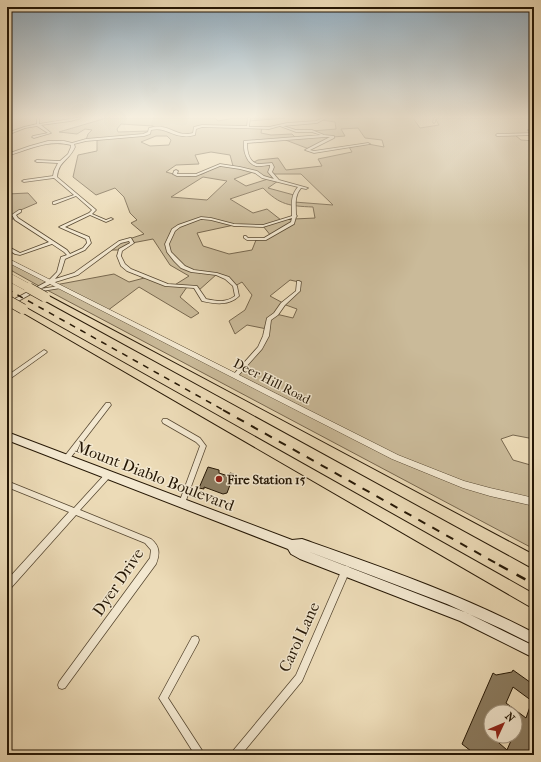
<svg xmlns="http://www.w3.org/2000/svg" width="541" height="762" font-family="'IM FELL French Canon',serif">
<rect width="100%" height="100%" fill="#ecdbb7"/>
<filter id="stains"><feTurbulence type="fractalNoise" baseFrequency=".005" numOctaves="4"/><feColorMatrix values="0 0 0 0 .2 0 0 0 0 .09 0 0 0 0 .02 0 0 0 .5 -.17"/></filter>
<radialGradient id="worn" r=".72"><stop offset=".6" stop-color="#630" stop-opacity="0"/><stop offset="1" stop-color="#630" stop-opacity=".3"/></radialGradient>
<g fill="#caba99" stroke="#78684f" fill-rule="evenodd">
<path d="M101,118H215L218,121L234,118H285L249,121L248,127H262L261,133L271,135L292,134L296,138L324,136L312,131L336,129L335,122L322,120L325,118H413L420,128L439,125L435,118H534V129L527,130L534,133L515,135L521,140L534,141V439L513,435L501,439L513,460L534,466V549L47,290L58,287L55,285L114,274L129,282L148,277L173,286L189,276L170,265L153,239L132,243L120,250H110L120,242L144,234L131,223L137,220L130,213L124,197L115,188L96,195L73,177L78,155L97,151V139L86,140L88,134L92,130L85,129L77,134L59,132L103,119ZM121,124L153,126V128L149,131L118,132L117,129ZM358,128L365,138L382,140L384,147L368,144L349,147L352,152L318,159L322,166L286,170L278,158L258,160L252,163L246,153L245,142L283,139L309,149L333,137L345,136L341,129ZM156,136H167L171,140L169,145L150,146L141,142ZM211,152L230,155L233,166L220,165L202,174L189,176L177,175L166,172L176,165L199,164L195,155ZM253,172L268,179L246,186L234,179ZM272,174H301L333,205L294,202V195L268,188L278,181ZM203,177L227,181L207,200L171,197ZM263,188C280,205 289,206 313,207L315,218L294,219L295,216L281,220L267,209L253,213L230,199ZM234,225L263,226L271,236L265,239L256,240L252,250L229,254L203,246L197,233ZM217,274L231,280L235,286L242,282L252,295L245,310L229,321L235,334L247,325L267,329L260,348L235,376L107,311L139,287L191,318L199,313L180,297L187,287L196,288L198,291ZM290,280L299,282L298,291L283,303L270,296ZM283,304L297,309L293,318L276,314Z"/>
<polygon points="28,193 37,203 16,212 14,216 16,219 7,219 7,194"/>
<polygon points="7,260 50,282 39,286 7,268"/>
</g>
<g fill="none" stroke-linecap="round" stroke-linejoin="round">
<polyline stroke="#74644b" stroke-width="2.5" points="7,729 7,731"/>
</g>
<g fill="#8c7d62" stroke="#251705" fill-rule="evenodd">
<polygon points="208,467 219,470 219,473 228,476 230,473 234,474 227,493 223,494 204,487 204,489 199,488"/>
<path d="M513,670L534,685V755H476L462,744L493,673L496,675L512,672ZM513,687L532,701L526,718L506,703ZM491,712H515V736H513L507,750L491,736Z"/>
</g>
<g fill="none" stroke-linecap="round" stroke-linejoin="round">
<g stroke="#574832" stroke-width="1.5">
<g id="minor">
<polygon points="37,118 39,118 39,124 76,118 81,118 71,121 41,125 51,133 34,138 32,137 33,136 48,133 37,126 25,128 7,135 7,133 24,127 37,124"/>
<path d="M248,118H250L249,127H269L287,123L316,121L323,118H326L317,123L283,126L296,130H312L324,135L334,136V138L310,150L314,151L368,143L370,144L314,153L305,150L330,137H325L247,143C247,151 249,163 259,164C263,164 268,163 272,163L274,167L272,172L279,180L308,188L306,189L301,188C294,196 296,205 296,215L297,216L296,217L294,224L266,240H247L244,238V236H246L248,238H264L291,222L292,218L263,227L234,226L211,220L201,219L180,227L175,231L169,244L171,252L185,266L194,270L217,273L229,277L237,286L239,296C229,306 215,304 202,301L194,288L165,286L127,271L121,266L117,256L119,249L130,243L129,241L121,243L78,275L52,283L40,289L59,286H61V288L42,291H40V289L13,304H9V302L48,281L57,272L61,257L67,255L64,252L52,244L20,255L15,254L7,249V246L20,253L49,242L15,220L12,215L13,214L19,210H21V212L16,215L18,218L67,250L70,254L83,248L87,243L86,239L59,227L89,213L92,210L76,196L55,204H53V202L74,195L54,178L24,182L22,181L24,180L53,176L54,171L58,163L37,162L35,161L37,160L60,161L68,154L71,147V145C48,139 28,150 7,156V154L30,146L48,141H64L72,143L86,139L143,134L148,132L149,128C153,127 157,126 162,127C174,129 180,137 193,133L194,127L202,125L247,126ZM280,126L296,132H312L321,135L244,141C243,150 246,163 256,166C260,167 266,165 270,165V167L268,172L274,179L264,176L257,171L240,167L220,164L196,174H177L178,171L176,170L174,171L173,174L177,176H196L220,166L240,169L255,173L262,178L298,187C290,196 292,205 292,216L263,225L234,224L211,218L201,217L178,225L172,229L165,244L167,252L174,261L181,268L191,272L216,275L225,279L233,286L235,296C226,303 216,301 206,299L197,286L168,284L131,269L125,264L121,256L122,251L134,243L131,238H130L119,241L74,273L55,279L61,272L65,259L85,250L91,243L89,237L65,227L90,215L106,222L113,219L111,218L106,220L92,214L96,210L95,209L57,177C59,160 69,161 75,147L74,144L86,141L144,136L150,134L151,130C165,127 170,135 182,136C187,137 191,136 195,135L196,129L202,127L269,129Z"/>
<polygon points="434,118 436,118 435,122 434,123 433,122"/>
<polygon points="534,133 534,135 497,136 496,135 497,134"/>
<polygon points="297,281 299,281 301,282 300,291 285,305 278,315 271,320 269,336 262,349 237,377 233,377 232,376 233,375 258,347 263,336 267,318 274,313 281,303 296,291"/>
<polygon points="44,350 46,351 47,352 46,353 7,381 7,376"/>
<polygon points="106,403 110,403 111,405 68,461 66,462 64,461 63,459 64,457"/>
<polygon points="163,419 167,419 200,438 206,446 185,503 184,505 182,506 180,505 179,503 200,446 196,442 163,423 162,421"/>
<path d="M108,472L110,473L111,475L110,477L80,510L151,539C160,546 160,554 156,564L65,688L62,689L59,688L58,685L59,682L150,558L151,550L145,543L76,515L10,589L7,590V580L69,512L7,487V481L74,508L106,473Z"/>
<polygon points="346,566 349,567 350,570 302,681 241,755 230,755 232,752 296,675 343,567"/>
<polygon points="195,636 198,637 199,640 198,643 168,698 205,755 195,755 159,698 192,637"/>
</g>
</g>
<g stroke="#574832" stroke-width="1">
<polygon id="tertiary" points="7,258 398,455 464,481 490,488 534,498 534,506 490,496 463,488 392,459 7,262"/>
</g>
<g stroke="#251705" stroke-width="2">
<path id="secondary" d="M7,432L292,540L302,539C381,567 460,594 534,633V645L502,629L447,604L307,551L467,613L534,646V658L460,621L300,559L291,554L288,549L7,440Z"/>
</g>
<g stroke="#251705" stroke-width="2">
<g id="motorway">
<polygon points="45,294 534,555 534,569 42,299 41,297"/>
<polygon points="23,306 534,594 534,609 20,311 19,309"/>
</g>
</g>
<use href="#minor" fill="#f3e8d0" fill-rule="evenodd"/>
<use href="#tertiary" fill="#f3e8d0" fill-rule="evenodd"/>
<use href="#secondary" fill="#f3e8d0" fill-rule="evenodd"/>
<use href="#motorway" fill="#ecdbb7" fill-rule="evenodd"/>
<polyline stroke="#251705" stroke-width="1.5" stroke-dasharray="6 6" stroke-linecap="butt" points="7,289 225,411"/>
<polyline stroke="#251705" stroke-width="2" stroke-dasharray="8 8" stroke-linecap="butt" points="223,410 501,566"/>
<polyline stroke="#251705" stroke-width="2.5" stroke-dasharray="10 10" stroke-linecap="butt" points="499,565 534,584"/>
<g stroke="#251705" stroke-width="8" stroke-linecap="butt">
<polyline id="motorway-bridge-far1" points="7,276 31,289"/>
</g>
<g stroke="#251705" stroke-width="11" stroke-linecap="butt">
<g id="motorway-bridge">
<polyline points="29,288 45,297"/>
<polyline points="7,300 23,309"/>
</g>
</g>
<use href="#motorway-bridge-far1" stroke="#ecdbb7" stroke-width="8"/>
<use href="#motorway-bridge" stroke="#ecdbb7" stroke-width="10"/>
</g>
<linearGradient id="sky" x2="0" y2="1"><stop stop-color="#8ea9bc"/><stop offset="0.52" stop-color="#f6efdf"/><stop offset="1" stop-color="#f6efdf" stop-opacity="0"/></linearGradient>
<rect width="541" height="225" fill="url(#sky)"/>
<circle fill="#8f2418" stroke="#f3e8d0" stroke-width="1.5" cx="219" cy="479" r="4"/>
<g text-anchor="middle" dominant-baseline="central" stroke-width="3" stroke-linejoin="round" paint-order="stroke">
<g font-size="13" fill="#251705" stroke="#f3e8d0">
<text transform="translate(272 381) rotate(27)">Deer Hill Road</text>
</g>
<g font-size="13" font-weight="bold" fill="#251705" stroke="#f3e8d0" text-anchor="start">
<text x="227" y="479">Fire Station 15</text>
</g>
<g font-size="16" fill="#251705" stroke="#f3e8d0">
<text transform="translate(155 476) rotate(21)">Mount Diablo Boulevard</text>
<text transform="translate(118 582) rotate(-56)">Dyer Drive</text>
<text transform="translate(299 637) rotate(-65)">Carol Lane</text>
</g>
</g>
<rect width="541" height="762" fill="none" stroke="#ecdbb7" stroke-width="24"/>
<rect x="8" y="8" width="525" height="746" fill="none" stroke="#251705" stroke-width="2"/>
<rect x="12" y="12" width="517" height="738" fill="none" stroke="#251705"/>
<g transform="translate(503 724) rotate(46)"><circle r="19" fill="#f3e8d0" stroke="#a1947f"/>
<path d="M0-3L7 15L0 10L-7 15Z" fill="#8f2418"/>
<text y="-6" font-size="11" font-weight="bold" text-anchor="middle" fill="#251705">N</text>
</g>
<rect width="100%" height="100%" filter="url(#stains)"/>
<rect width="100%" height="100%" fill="url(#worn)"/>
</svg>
